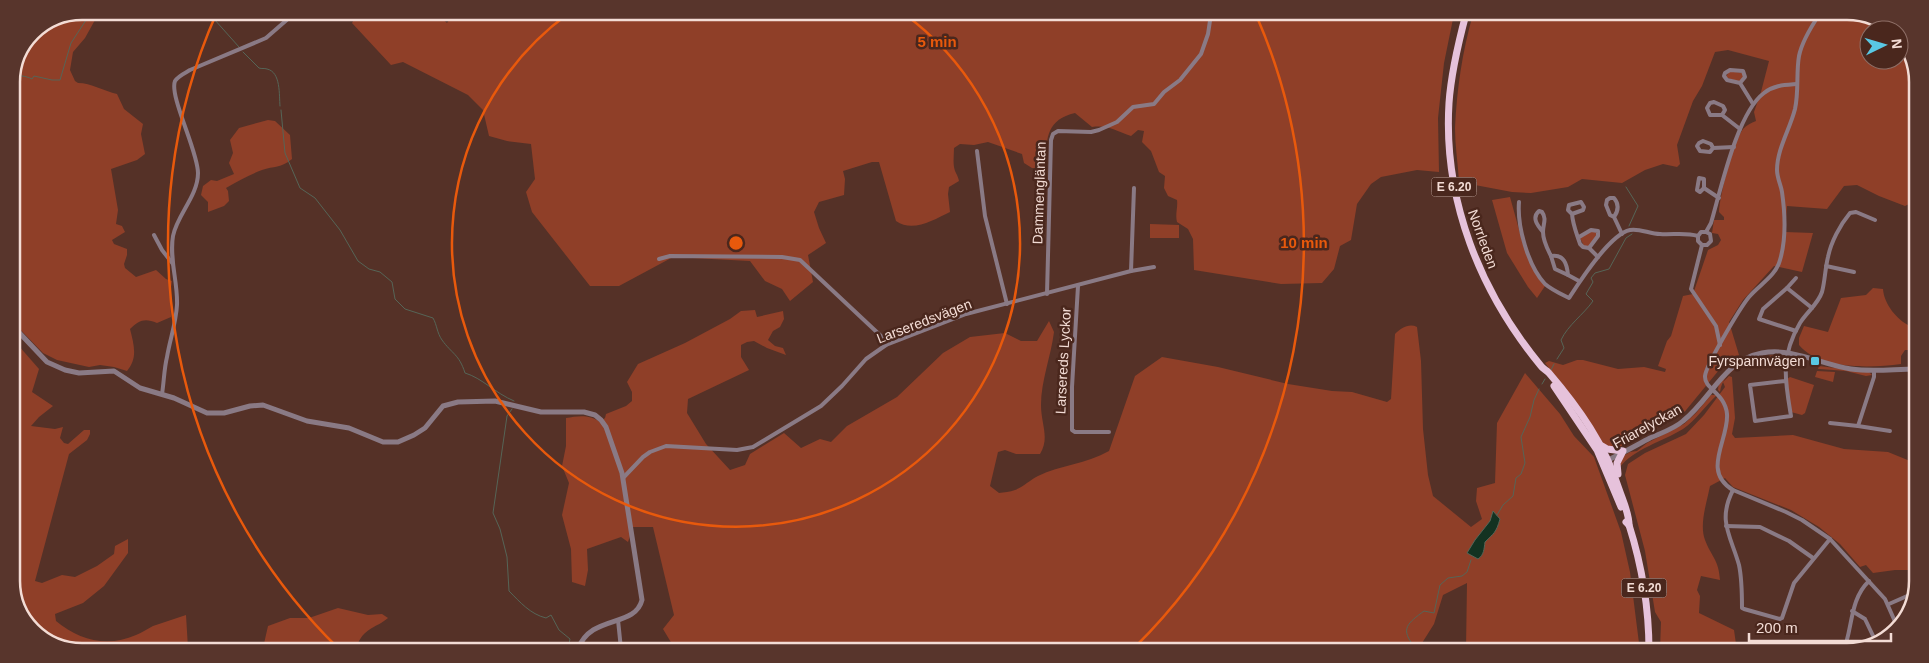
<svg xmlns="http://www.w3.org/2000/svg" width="1929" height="663" font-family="Helvetica,sans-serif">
<rect width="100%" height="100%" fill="#553127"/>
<g fill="#8f3f28">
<path d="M82,11H100L85,38L73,52L70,70L75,81L78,83C91,83 104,91 117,94L124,109L143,124L141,134L145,154L137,160L111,169L118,210L116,224L122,226L125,232L112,240L114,244L127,249V255L124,264L125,268L136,277L156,270L166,279L172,281L170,295L171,317L157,323C145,318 139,320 130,329C134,345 138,358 127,371L114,367L100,365L89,367L57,360L43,353L11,320V78L32,32Z"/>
<path d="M358,12H435L447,23L452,16L449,12L1454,14L1444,63L1438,118L1439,172L1417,170L1381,177L1371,184L1357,204L1351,240L1340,246L1334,269L1322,283L1281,284L1194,270L1193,239L1188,229L1177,222C1175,214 1178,208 1177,200L1168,196L1164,188L1165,176L1159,172L1151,151L1142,142L1144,131L1138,130L1131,136C1115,131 1109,125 1092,127L1075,113C1044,120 1046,143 1046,169L1032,168L1024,163L1022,154L988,142L974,145L960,144L954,148C954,154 953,161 954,167C955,173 958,175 959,181L949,187L948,194L950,212C933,220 913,233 896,221L879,162H872L843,171L845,179L844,195L819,202L814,212L819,228L826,243L808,255L813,282L790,301L782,289L765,281L750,261L673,257L619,286H590L532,212L526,192L535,179L531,144L507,141L489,136L483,110L468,95L403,62L391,65L352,23Z"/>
<path d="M1473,14L1869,15L1890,30H1869V60H1899V36L1903,39L1918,77L1917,200L1905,206L1879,196L1857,185L1844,186L1827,209L1787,206L1785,232L1813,233L1802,272L1774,266L1743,300L1729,322L1739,355L1719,370L1682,415L1621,446L1611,448L1604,445L1574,400L1545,363L1549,361L1563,365L1577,360H1583L1618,369L1644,367L1665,372L1666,369L1658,366L1667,341L1671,336L1683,296L1693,294L1708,250L1718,245L1721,240L1718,234L1712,233L1714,220H1724V217L1719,212C1720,194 1733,143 1743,129C1747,125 1751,123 1756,121L1754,112L1761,92L1769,61L1728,50L1715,52L1702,86L1693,101L1677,145L1680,164L1677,167L1663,164L1645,170L1622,183L1582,179L1568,187L1531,193L1512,192L1459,182C1458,164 1455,146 1455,128C1457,88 1462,53 1473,14Z"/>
<polygon points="1729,71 1743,73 1743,79 1738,82 1726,77"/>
<path d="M268,120L275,121L290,135L292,159C281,168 274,166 262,170C249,175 238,181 226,188L228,191L229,201L224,206L208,212V202L201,195L203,186L211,180L217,181L234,174L229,163L233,153L230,140L239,128Z"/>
<polygon points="1510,197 1523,244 1545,286 1537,298 1528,287 1507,253 1492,200"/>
<polygon points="1150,224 1179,225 1179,238 1150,238"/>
<polygon points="1592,230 1598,233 1589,247 1584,246 1580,238"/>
<path d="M1873,288L1883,289C1884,304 1897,320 1910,326L1916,321V350H1905L1901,356V364C1871,368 1820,370 1799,345V338L1804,326L1828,332L1841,298L1866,295Z"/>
<path d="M755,310L757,317L783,311L784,319L780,327L773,331L768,340L775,346L783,348L786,355L767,348L754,341L747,342L741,345V357L749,370L688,399L687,413L706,444L730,470L745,465L750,454L784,433L801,448L820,439L831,442L847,426L897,397L943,353L970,337L1005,333L1021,341H1037L1049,321L1054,332C1051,356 1041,381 1041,405C1041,424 1050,438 1040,454H1016L1005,450L998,452L990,486L999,493C1004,492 1010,492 1015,490C1023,487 1030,480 1038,476C1060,465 1087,464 1109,451L1135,376L1162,357L1218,367L1288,384L1332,391L1352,392L1387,402L1391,399L1395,334C1401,328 1409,323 1417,327L1421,361L1423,429L1428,475L1433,496L1471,527L1482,519L1476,501L1477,488L1495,483L1497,423L1525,373L1560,414L1574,436L1594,457L1621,532L1630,572L1640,651H1469L1466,649L1467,583L1443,595L1434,624L1417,651L675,649L663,629L674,615L653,527H633L628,542L621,537L587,549L588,570L585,586L572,582L571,549L562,515L569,483L562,466L566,446V418C578,416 589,414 600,422L605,418L606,414L626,406L632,401V392L627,382L638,364L685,343L730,319L741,311Z"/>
<path d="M11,337L39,369L32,392L53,406L39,417L31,426L55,429L63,427L60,438L64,443L68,444L84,430H90V434L87,440L69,454L35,581L42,583L62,575L75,577L97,566L114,554L115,546L128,539V553L104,586L83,603L55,614L56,621C79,640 107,648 136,635C141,633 147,629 153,626C164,622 175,619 186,615L188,648H60L26,624L11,586Z"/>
<path d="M1777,355V357C1754,359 1724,366 1720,392L1718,390C1719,367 1759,356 1777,355Z"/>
<polygon points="1819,366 1869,372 1872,375 1866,376 1846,371 1820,369 1818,369"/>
<polygon points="1817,371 1835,372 1833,382 1815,377"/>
<path d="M1729,376L1732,377L1735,418L1732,434L1735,438L1793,435L1844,449L1888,452L1915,463L1914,570H1895L1873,573L1866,565L1860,567L1840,544L1819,527L1791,510L1733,487L1725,478L1710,486C1707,502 1699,524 1705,540C1711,556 1719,560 1720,580L1701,576L1697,590L1700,596L1699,613L1734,630L1736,644L1734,652L1662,651L1660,650L1661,622L1655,612L1645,551L1625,475L1628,464L1645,453L1686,434L1704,415L1725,387L1723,382Z"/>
<polygon points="1790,377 1814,385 1805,413 1802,415 1791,412 1787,379"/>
<path d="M1711,395H1717C1705,406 1696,420 1683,429C1662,442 1635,448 1619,468L1623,456L1630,452L1637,451L1647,443L1684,424L1696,413Z"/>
<path d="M338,608L368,615L382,614L388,618C376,628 366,627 358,643L370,649L263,648L268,626L290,618H309Z"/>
</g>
<path fill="#133221" stroke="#566557" d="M1493,511L1500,519C1496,533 1494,533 1485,542C1484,549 1484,555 1478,559L1467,553L1475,540L1490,521Z"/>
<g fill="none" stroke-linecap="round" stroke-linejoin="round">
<g stroke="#566557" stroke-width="1">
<polyline points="210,12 214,19 239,47"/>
<path d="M243,52L259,68C262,69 264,68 267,69C281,72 279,95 280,106"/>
<path d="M11,78C17,74 26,76 32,79L34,76L52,80H60L71,43L92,11"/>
<path d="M281,110L285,153L300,188L315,198L340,230L358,261L369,269L380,272L392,282L395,299L405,309L433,318C437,325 437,333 442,340C452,354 459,354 465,373C482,378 495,393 514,401"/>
<polyline points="1626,187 1638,206 1629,226"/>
<path d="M1557,359L1564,348L1561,340C1568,325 1583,315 1593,301L1586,294L1593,282L1591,278L1595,273L1609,269L1626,238L1632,234"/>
<polyline points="1551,370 1554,364"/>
<polyline points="1542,384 1545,379"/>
<path d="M512,409L507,416L493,513L500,529L507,557L509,591C520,602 530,614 546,618L551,615L559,630L570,639L568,649"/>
<polyline points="1497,515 1503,505 1513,496 1516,478 1521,474 1525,463 1521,437 1530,417 1534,400 1539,389"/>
<path d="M1394,651L1397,645L1401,643L1409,648L1415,647C1399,629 1408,623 1424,611L1434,613L1440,585L1448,578L1462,576L1467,572L1471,560"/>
</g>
<g stroke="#8a7a85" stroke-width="4">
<path d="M1819,15C1811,27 1802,41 1799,56C1796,73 1799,91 1795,109C1790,129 1777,149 1777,170C1777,178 1781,185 1782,192C1785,213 1786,240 1780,260C1776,276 1759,285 1749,297C1740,308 1706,365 1705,376C1704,389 1725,393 1727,414C1729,440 1701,471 1733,490L1786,512L1802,520L1830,539L1885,599L1897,626"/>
<polyline points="1740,83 1745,77 1743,71 1730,70 1725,73 1724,76 1727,80 1740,83 1753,104"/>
<polyline points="1722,115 1710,115 1707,108 1710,103 1714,102 1723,106 1725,110 1722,115 1740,129"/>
<polyline points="1713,148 1710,152 1700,151 1697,146 1699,143 1703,141 1711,144 1713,148 1734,147"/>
<polyline points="977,151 985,216 1007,304"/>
<polyline points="1704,188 1700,192 1697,190 1699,178 1704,179 1704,188 1719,198"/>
<path d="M1519,202C1517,226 1528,266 1545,284C1552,290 1561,294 1569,298C1580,281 1610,234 1630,230C1639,228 1650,234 1660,234C1673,235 1685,232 1698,236"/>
<path d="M1572,214L1568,210L1569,205L1581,202L1584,207L1583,210L1572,214C1573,226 1577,234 1580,244L1583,247L1589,248L1598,257"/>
<path d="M1614,217L1610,215L1606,205L1607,200L1610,198H1614C1619,204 1619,210 1614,217L1622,234"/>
<path d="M1543,232C1538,226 1531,218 1539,211L1542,212C1547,219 1543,224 1543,232C1543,241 1547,248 1551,256C1564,254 1567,264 1568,275L1579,281"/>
<path d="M1706,232L1710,234L1711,241L1707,245H1702L1698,241V236L1701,232H1706L1711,223C1721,189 1737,113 1764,93C1774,85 1785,85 1797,84"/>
<polyline points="154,235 162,250 173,264"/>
<polyline points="1579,237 1591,230 1598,231 1598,236 1589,248"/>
<polyline points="1702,245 1691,289 1716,326 1720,345"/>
<polyline points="1551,256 1555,269 1568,275"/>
<polyline points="659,259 670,256 782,257 800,260 881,336 886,345"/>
<polyline points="1826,266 1854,272"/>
<polyline points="1131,271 1134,188"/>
<polyline points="1078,286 1072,387 1072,430 1075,432 1109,432"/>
<polyline points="1787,288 1796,278"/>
<polyline points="1047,294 1051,140 1053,134 1058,131 1091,132 1099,130 1117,122 1133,107 1154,104 1164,92 1180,80 1201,54 1208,34 1211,14"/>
<path d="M1916,306C1911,285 1907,275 1916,255"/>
<polyline points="1796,331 1759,319 1763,309 1787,288 1812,308"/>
<polyline points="1874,371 1874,377 1858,426 1890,431"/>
<path d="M1785,381L1750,385L1755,421L1791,416C1785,380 1780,357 1800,323C1807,312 1818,304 1822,292C1825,281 1825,269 1828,257C1831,242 1840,225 1850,213L1856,212L1875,220"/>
<path d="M162,394C164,382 164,369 167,357C170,339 176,323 177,305C178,282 169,259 173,236C177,215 198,196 198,173C198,151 169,96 175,81C178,76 185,73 190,70L266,38L289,18L301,12"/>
<polyline points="1830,423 1858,426"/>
<polyline points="1912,436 1915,437"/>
<polyline points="623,478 643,457 650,452 666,446 737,450 753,447 821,406 842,386 866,359 886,345 966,314 1131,271 1154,267"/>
<path d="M1733,490C1717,521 1731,536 1739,565C1742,579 1742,594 1742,608L1744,609L1780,619L1782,618L1794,583L1830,539"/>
<polyline points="1726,526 1760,527 1789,541 1813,558"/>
<polyline points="1889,604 1914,593"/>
<polyline points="1852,611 1865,619 1876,642"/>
<polyline points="618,620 621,649"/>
<polyline points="1751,650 1754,652"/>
<path d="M1843,652C1853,629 1849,600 1869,581"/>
</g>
<g stroke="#8a7a85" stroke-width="5">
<path d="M11,324L47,362L65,370L79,373L114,371L140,388L174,398L207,413H224L250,406L263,405L307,421L349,428L383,442H398L414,435L425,428L443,406L458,402L495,401L541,412H584L595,415L601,420L606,427L622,473L642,600C635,628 591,614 578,649"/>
<path d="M1606,461C1621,454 1635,446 1650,438C1661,433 1674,429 1683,421C1711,399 1724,360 1762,353C1792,347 1822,365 1851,369C1873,372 1894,369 1916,369"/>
</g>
<g stroke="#e6c2db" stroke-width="7">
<path d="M1466,14C1458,44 1451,73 1449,103C1443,200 1480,292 1541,366C1543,369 1546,370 1549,373C1579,408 1605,445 1619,489C1623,501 1629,513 1629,525"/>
<polyline points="1554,386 1597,450 1621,507"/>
<polyline points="1602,446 1607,449 1623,451 1617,463 1618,474"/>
<path d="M1626,522L1629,525C1642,566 1649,609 1649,651"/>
</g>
</g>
<g fill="none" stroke="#e8590c" stroke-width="2.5">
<path d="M903 13A284 284 0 1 1 569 13"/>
<path d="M338 648A568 568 0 0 1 217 12M1257 17A568 568 0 0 1 1134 648"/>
</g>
<rect fill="#59c8e4" stroke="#4a271d" stroke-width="2" x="1810" y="356" width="10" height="10" rx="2.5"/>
<g text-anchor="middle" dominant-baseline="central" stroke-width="5" stroke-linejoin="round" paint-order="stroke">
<g fill="#4a271d" stroke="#c0a69e" stroke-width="1">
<rect x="1431.5" y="177.5" width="45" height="19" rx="4"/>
<rect x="1621.5" y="578.5" width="45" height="19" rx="4"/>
</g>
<g font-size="12" font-weight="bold" fill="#f3dcd5">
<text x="1454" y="187">E 6.20</text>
<text x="1644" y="588">E 6.20</text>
</g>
<g font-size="14" fill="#f3dcd5" stroke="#4a271d">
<text transform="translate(1039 193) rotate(-88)">Dammengläntan</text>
<text transform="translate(1483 239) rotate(70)">Norrleden</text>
<text transform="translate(924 321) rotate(-21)">Larseredsvägen</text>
<text transform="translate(1063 361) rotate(-87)">Larsereds Lyckor</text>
<text transform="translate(1647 426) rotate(-29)">Friarelyckan</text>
</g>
<g font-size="14" fill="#f3dcd5" stroke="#4a271d" text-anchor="end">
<text x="1805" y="361">Fyrspannvägen</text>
</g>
</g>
<path d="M0 0H1929V663H0ZM82 20H1847A62 62 0 0 1 1909 82V581A62 62 0 0 1 1847 643H82A62 62 0 0 1 20 581V82A62 62 0 0 1 82 20Z" fill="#58352c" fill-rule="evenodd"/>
<path fill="none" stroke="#f3dcd5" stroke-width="2.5" d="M82 20H1847A62 62 0 0 1 1909 82V581A62 62 0 0 1 1847 643H82A62 62 0 0 1 20 581V82A62 62 0 0 1 82 20Z"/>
<circle cx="736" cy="243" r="8" fill="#e8590c" stroke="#4a271d" stroke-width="2.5"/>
<g font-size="15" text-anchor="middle" font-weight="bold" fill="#e8590c" stroke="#4a271d" stroke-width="5" stroke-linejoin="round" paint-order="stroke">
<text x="937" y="47">5 min</text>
<text x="1304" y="248">10 min</text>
</g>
<g transform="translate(1884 45) rotate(85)"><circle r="24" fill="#4a271d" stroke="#8e6f67"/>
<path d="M0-4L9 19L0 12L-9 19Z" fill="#59c8e4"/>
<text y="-8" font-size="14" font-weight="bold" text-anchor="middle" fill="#f3dcd5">N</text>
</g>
<path d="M1749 633v8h142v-8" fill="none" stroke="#f3dcd5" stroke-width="2.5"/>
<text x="1756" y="633" font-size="15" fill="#f3dcd5" stroke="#4a271d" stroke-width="4" paint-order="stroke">200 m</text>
</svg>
